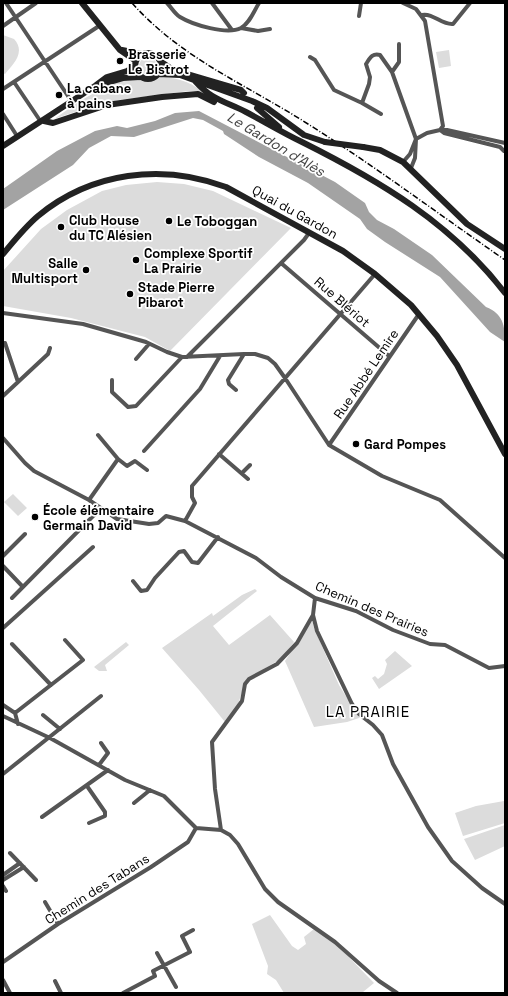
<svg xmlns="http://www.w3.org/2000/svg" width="508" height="996" viewBox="0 0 508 996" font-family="'Space Grotesk',sans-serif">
<rect width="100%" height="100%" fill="#fff"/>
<!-- green -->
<path fill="#dcdcdc" d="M3,35l11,4c13,14 -3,27 -9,35l-2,-1z
M449,50l2,16 -12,2 -3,-16z
M139 66a9 9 0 1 1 18 0a9 9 0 1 1-18 0Z
M161,77c19,1 33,6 46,19l-11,-5h-7l-70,9 -29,7 -36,12 26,-18 30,-17 15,-3h26z
M157,182l27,2 29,7 78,37 -121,123 -25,-14 -74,-19 -68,-12v-35l38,-42 26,-19 35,-19 24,-6z
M13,494l14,14 -9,8 -14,-14z
M255,589l2,2 -44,35 16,19 41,-30 24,27 -12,16 -36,22 -8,24 -13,18 -26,-32 -37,-42 50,-35 1,3 29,-21z
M312,620l2,8 25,57 19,31 4,1 -15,5 -33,5 -29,-66z
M126,642l3,3 -24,20 2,6h-8l-5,-4z
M395,651l17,15 -33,23 -7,-11 3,-2 3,3 6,-5 3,-10 -2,-4z
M504,801l1,22 -42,13 -8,-23 21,-7z
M505,825v21l-30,14 -11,-21z
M270,915l22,31 6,4 8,-6 -2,-7 10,-8 23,16 37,38 -11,9 -6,1h-73l-8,-13 -9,-6 1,-8 -16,-42z"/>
<!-- water -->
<path fill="#a3a3a3" d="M199,111l136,71 30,21 4,9 8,8 17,9 38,26 54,52c17,7 19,18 19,35l-15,-10 -50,-55 -55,-35 -18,-13 -7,-10 -52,-36 -49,-26 -35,-23 -1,-3 -20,-11 -10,-2 -59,19 -23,-1 -22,12 -16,17 -70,45v-21l54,-38 38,-20 22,-5 10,2 28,-7 20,-8z"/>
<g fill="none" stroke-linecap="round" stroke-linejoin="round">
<!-- street -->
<path stroke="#555" stroke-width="4" d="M6,3l66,99
M167,3c4,4 8,11 13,14 13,8 47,18 61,11 9,-5 13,-17 18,-25
M212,3l20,27
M403,3l13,6 9,12 18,105 -3,4h7l58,13
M422,15c12,-2 19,10 31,9l17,-21
M359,16l2,-13
M3,26l33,-23
M241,28l17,3 12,-2
M310,57l5,3 19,30 28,13
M392,72l7,-10v-18
M14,82l27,40
M3,89l96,-63
M3,114l14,22
M381,114l-19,-11 7,-19 1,-7 -4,-13c4,-6 6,-11 14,-9l12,17 24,67 11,-6 13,-3 4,3 56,14 4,4
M403,162l7,-8 6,-15 -1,19 -4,10
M281,263l108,93
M3,313l80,11 63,18 21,10 15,5 62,-3h11l13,4 7,6 10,14 44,67 53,31 58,24 65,58
M5,343l13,39
M187,357l117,-117 5,-7
M136,359l13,-15
M112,380v12l16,15 8,-1 46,-49
M236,390l-7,-6 -1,-4 16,-26
M3,396l45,-42 2,-6
M3,438l22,25 9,8 55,29 28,19 32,5 9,-1 8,-7 19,5 71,37 25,19 34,21 41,13 37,19 37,14 15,1 44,23 16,-2
M329,445l90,-131
M144,451l56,-62 20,-33
M219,454l29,25
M118,459l9,7 8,-5 12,9
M242,473l8,-8
M89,500l29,-41 -20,-24
M185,521l10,-18 -3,-6v-11l183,-212
M3,556l22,-22
M3,566l20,21
M133,581l8,10 6,-1 8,-12 24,-26 5,-1 8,11 6,1 20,-26
M12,598l89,-90
M313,615l4,16 35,73 7,10 14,11 9,10 11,29 35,63 24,34 30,27 23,16
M3,628l90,-81
M12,644l39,41
M3,705l12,8
M43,715l17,14
M3,716l47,22 75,42 39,16 32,32 25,2 9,5 8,9 27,45 13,13 57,40 44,39 18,12
M18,724l-3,-11 68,-53 -18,-20
M99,765l9,-12 -7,-10
M3,774l98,-78
M87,786l18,26v4l-16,7
M134,803l16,-13
M42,817l66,-47
M221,830l-6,-41 -3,-47 30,-41 3,-17 4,-5 28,-15 20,-21 16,-28 2,-17
M10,853l26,27
M3,875l17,-12
M3,880l21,-13
M3,886l3,5
M45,902l13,22
M157,953l19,34
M3,962l55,-38 93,-57 37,-25 8,-14
M3,980l7,13
M55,981l6,12
M123,993l32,-17 -2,-5 37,-19 -8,-16 11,-6"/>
<!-- secondary -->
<path stroke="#222" stroke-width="6" d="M82,3l38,47 16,11
M122,50l20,4
M135 66a13 13 0 1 1 26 0a13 13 0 1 1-26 0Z
M160,61l13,9 68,20 3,3
M158,74l22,1 72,26 15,7 37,27 21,7
M195,81c17,19 29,20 51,31 19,10 37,21 56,30 78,39 149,81 203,151
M95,86l28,-8 19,-1
M257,108l22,19
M44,121l9,2 54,-18 55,-8 36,-3 16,8
M3,146l92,-60 12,-9 20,-6 8,-4
M363,147l17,3 23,12 64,62 38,25
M3,254c11,-13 22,-27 35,-38 53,-44 124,-53 188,-29l117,64 32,23 36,31 26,31 20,29 48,89"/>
<!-- rail -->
<path stroke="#000" stroke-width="1.5" stroke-dasharray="6 2 1 2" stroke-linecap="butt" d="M132,3c50,56 115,82 176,121 68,43 132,91 197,136"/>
<!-- secondary-bridge -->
<path stroke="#222" stroke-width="6" d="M325,142l38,5"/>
</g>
<!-- markers -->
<g fill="#000" stroke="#fff" stroke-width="1.5">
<circle cx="120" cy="61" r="4"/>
<circle cx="59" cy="95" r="4"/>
<circle cx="169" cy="221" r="4"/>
<circle cx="61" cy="227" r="4"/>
<circle cx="136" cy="260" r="4"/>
<circle cx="86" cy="270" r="4"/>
<circle cx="130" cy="294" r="4"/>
<circle cx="356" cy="444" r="4"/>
<circle cx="35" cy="517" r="4"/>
</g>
<g text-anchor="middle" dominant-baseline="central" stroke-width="3.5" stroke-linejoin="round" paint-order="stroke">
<!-- poi labels -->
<g font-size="13" font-weight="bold" fill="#000" stroke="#fff" text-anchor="start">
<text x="128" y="54">Brasserie<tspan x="128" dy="15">Le Bistrot</tspan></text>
<text x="67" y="88">La cabane<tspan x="67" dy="15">à pains</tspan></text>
<text x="69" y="220">Club House<tspan x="69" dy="15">du TC Alésien</tspan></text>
<text x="177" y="221">Le Toboggan</text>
<text x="144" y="253">Complexe Sportif<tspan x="144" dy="15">La Prairie</tspan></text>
<text x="78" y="263" text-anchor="end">Salle<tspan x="78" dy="15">Multisport</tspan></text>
<text x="138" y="287">Stade Pierre<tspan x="138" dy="15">Pibarot</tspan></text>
<text x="364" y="444">Gard Pompes</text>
<text x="43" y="510">École élémentaire<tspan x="43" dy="15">Germain David</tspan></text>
</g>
<!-- street labels -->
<g font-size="13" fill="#000" stroke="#fff">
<text transform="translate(295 212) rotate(29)">Quai du Gardon</text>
<text transform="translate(342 302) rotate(41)">Rue Blériot</text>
<text transform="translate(366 374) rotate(-56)">Rue Abbé Lemire</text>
<text transform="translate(372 609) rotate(23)">Chemin des Prairies</text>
<text transform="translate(97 889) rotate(-32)">Chemin des Tabans</text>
</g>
<!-- water labels -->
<g font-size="14" font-style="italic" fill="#444" stroke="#fff">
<text transform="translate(276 144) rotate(31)">Le Gardon d'Alès</text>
</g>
<!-- quarter labels -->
<g font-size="15" letter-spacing="1" fill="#000" stroke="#fff">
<text x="368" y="711">LA PRAIRIE</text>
</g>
</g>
<!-- border -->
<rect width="508" height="996" fill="none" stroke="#000000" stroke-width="8"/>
</svg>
